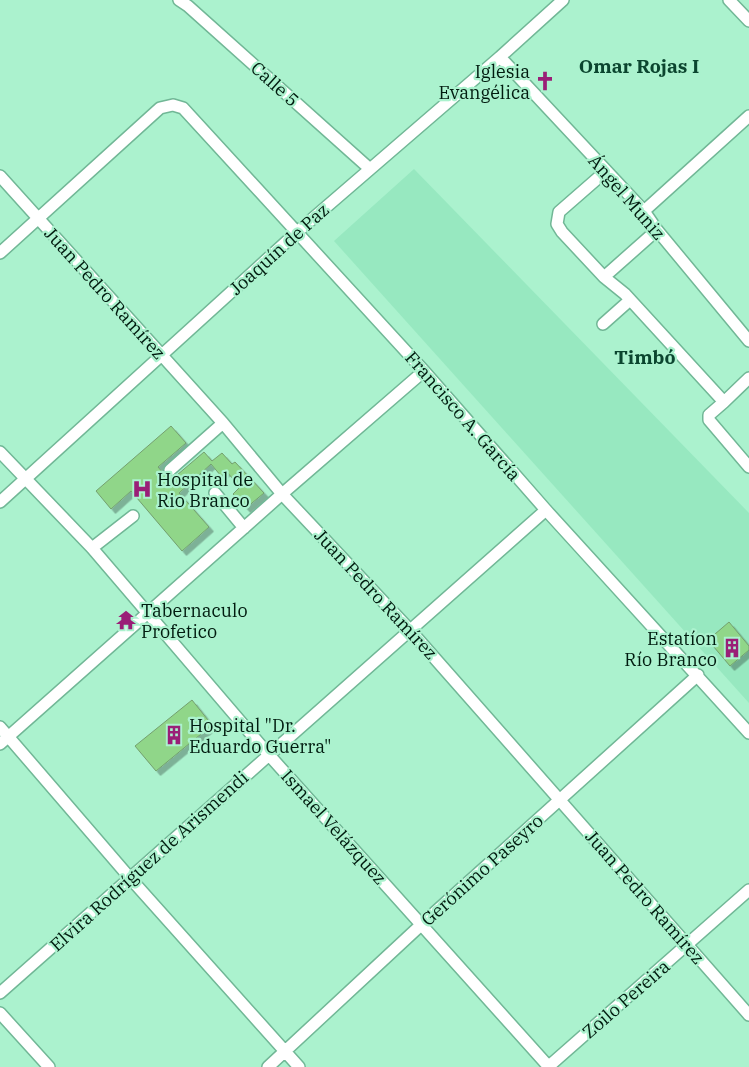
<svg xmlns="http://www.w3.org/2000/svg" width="749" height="1067" viewBox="0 0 749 1067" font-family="'IBM Plex Serif',serif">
<defs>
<filter id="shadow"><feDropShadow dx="4.5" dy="4.5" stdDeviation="0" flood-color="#0004"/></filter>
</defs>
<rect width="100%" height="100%" fill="#abf2ce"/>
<!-- built -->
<path fill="#97e8c0" d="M414,169l335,344v190l-415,-462z"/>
<!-- building -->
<path fill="#90d689" stroke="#74a06f" filter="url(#shadow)" d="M171,426l15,17 -28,24 12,14 34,-29 8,9 10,-8 10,11 3,-2 29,31 -18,15 -13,-14 7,-7 -14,-16 -5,5 -10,-12 -32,29 30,34 -27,24 -51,-60 -20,18 -15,-18z
M729,622l20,24v4l-19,16 -22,-26z
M192,700l20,25 -56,46 -21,-25z"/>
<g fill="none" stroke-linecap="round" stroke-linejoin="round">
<defs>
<path id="minor" d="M179,0l9,6 182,163
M729,0l20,21
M500,57l144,154 13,19 92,111
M606,171l-47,41 -2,12 5,8 42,45 21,17 99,108 -15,13v5l40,47
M0,176l223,247 59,71 127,135 340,386
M644,211l105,-95
M0,253l160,-145 13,-3 10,3 241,263 122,139 203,223
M604,277l53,-47
M603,324l27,-24
M724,402l25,-24
M0,452l92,96 177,207 280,312
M170,470l53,-47
M215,493l29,35
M0,502l296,-269 204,-176 63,-57
M92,548l41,-32
M0,727l130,151 169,189
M0,744l282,-250 142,-123
M0,993l546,-483
M0,1013l49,54
M268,1067l154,-143 276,-249
M548,1067l201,-177"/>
</defs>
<!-- minor casing -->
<use href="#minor" stroke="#71b796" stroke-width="14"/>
<!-- minor -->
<use href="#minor" stroke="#fff" stroke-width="11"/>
</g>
<!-- icons -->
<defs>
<symbol id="church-bare" viewBox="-9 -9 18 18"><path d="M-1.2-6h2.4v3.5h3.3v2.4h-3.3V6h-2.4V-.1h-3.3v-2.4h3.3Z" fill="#9a1f77" stroke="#abf2ce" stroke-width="2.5" paint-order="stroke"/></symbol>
<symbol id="hospital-bare" viewBox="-9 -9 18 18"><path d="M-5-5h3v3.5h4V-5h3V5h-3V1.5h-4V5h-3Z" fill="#9a1f77" stroke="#abf2ce" stroke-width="2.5" paint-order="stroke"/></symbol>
<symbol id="temple-bare" viewBox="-9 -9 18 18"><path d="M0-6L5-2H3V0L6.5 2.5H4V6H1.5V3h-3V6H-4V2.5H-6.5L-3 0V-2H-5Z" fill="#9a1f77" stroke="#abf2ce" stroke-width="2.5" paint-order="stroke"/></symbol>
<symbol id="building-bare" viewBox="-9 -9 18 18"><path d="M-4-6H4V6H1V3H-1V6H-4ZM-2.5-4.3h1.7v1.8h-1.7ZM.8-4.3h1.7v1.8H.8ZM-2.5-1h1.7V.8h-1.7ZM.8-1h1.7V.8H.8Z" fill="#9a1f77" stroke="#abf2ce" stroke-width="2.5" paint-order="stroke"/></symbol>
</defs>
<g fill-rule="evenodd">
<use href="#church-bare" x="531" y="67" width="28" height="28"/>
<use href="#hospital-bare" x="128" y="475" width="28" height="28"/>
<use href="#temple-bare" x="112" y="606" width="28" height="28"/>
<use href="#building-bare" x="718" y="634" width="28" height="28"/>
<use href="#building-bare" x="160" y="721" width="28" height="28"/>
</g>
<g text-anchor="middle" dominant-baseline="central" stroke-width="4.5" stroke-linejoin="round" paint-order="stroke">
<!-- poi labels -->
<g font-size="18" fill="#001b0f" stroke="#abf2ce" text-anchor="start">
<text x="530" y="71" text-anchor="end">Iglesia<tspan x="530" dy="21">Evangélica</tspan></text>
<text x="157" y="479">Hospital de<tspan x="157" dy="21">Rio Branco</tspan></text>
<text x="141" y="610">Tabernaculo<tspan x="141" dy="21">Profetico</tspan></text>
<text x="717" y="638" text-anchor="end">Estatíon<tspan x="717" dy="21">Río Branco</tspan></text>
<text x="189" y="725">Hospital "Dr.<tspan x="189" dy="21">Eduardo Guerra"</tspan></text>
</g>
<!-- street labels -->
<g font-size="18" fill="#001b0f" stroke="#abf2ce">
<text transform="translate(275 84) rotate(42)">Calle 5</text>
<text transform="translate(627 197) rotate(49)">Ángel Muniz</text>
<text transform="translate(279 249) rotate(-42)">Joaquín de Paz</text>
<text transform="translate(105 293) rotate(48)">Juan Pedro Ramírez</text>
<text transform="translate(463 416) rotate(49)">Francisco A. García</text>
<text transform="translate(376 594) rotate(47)">Juan Pedro Ramírez</text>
<text transform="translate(334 827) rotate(48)">Ismael Velázquez</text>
<text transform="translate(149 861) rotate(-42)">Elvira Rodríguez de Arismendi</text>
<text transform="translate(482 870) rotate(-42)">Gerónimo Paseyro</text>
<text transform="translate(645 897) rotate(49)">Juan Pedro Ramírez</text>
<text transform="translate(626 999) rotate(-41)">Zoilo Pereira</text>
</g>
<!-- neighbourhood labels -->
<g font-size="19" font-weight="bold" fill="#0b452f" stroke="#abf2ce">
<text x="639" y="66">Omar Rojas I</text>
<text x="645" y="357">Timbó</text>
</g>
</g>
</svg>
